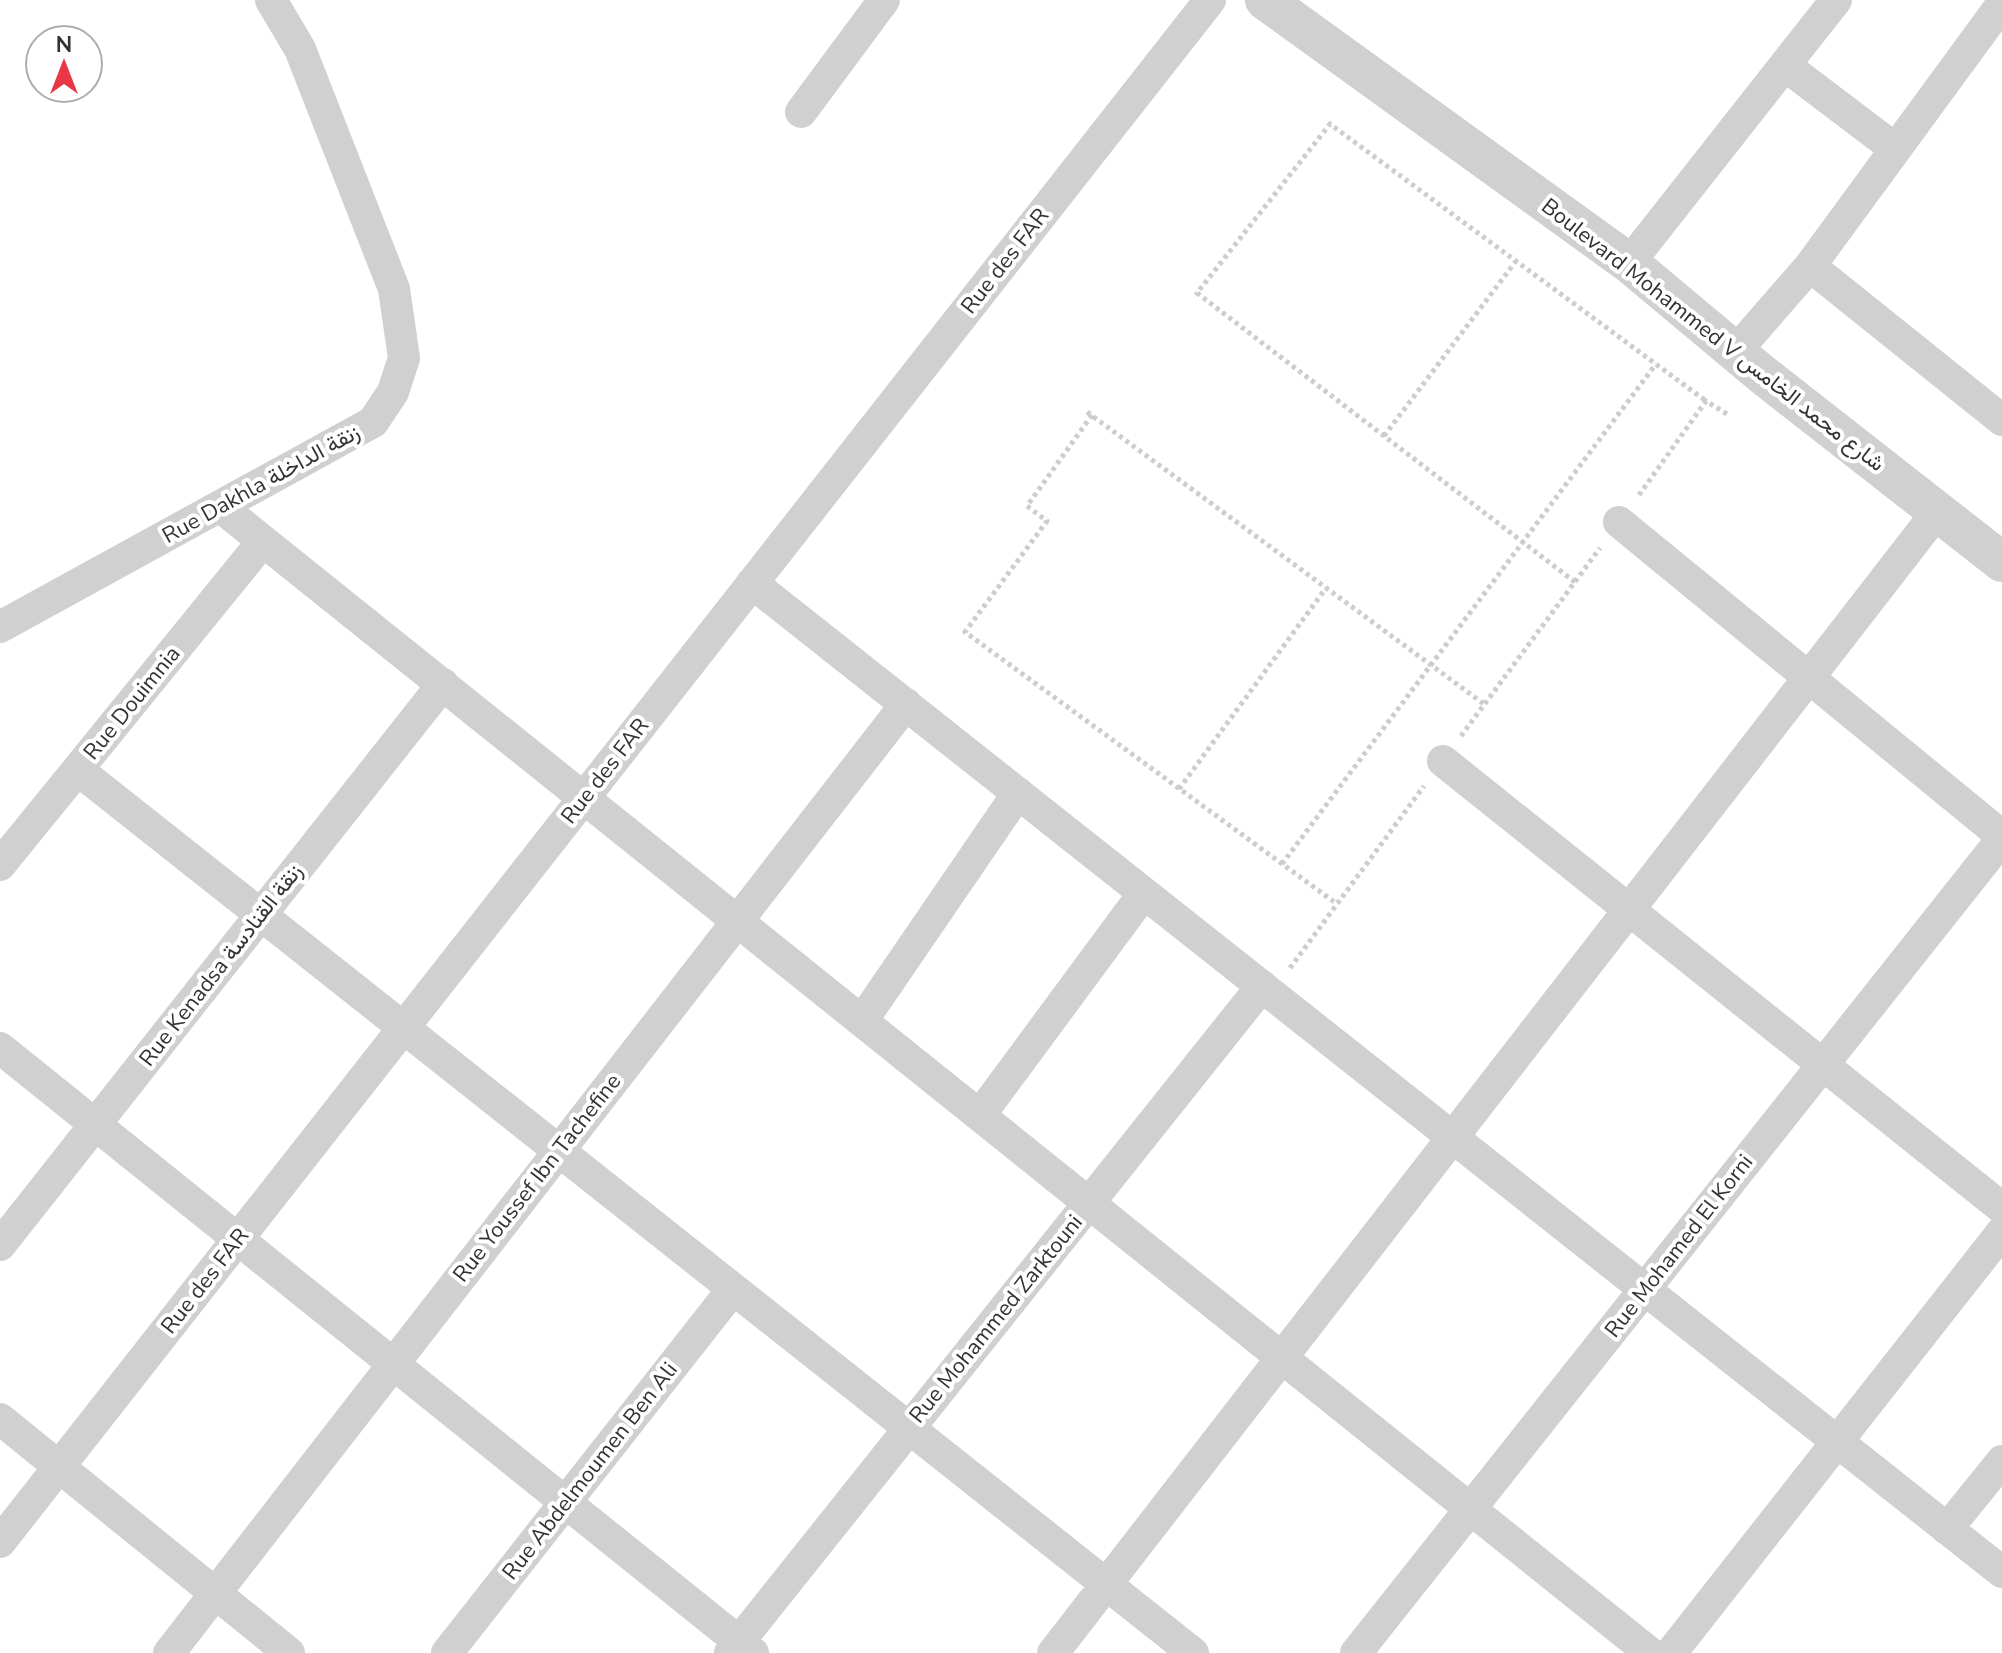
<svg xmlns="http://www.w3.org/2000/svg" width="2002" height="1653" viewBox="0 0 2002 1653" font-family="'Nunito Sans',Vazirmatn,sans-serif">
<rect width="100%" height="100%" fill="#fff"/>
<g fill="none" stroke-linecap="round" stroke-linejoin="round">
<!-- path -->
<path stroke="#cdcdcd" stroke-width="5" stroke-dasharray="4 4" stroke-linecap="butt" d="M1087,412l397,292
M1092,415l-65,91 20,15 -82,111 372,272
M1384,436l132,-175
M1639,495l67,-94 21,13
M1575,582l-378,-289 133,-169 376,277
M1461,736l139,-188
M1179,789l147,-201
M1282,864l374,-500
M1290,968l134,-182"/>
<!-- minor -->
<path stroke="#d0d0d0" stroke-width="32" d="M1787,67l107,81
M801,112l83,-112
M1629,263l207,-263
M1810,266l192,154
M1736,351l74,-85 192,-262
M222,508l1428,1145
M1619,522l383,314
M752,583l1250,989
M0,627l373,-205 20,-30 11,-34 -10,-69 -94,-240 -29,-49
M1443,761l559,447
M78,770l1115,883
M0,865l263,-324
M862,1021l156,-228
M0,1048l753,605
M980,1115l164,-222
M0,1245l443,-561
M0,1419l289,234
M1947,1529l55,-68
M0,1542l1210,-1542
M169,1653l737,-949
M447,1653l286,-364
M730,1653l532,-667
M1053,1653l885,-1142
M1356,1653l646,-814
M1671,1653l331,-421"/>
<!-- tertiary -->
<path stroke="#d0d0d0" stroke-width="40" d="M1265,0l364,263 134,112 239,187"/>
</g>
<g text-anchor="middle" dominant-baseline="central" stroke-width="8" stroke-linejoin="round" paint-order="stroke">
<!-- street labels -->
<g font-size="22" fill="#333" stroke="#fff">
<text transform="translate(1005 261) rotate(-52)">Rue des FAR</text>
<text transform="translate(1713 335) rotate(38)">Boulevard Mohammed V شارع محمد الخامس</text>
<text transform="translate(261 484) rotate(-29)">Rue Dakhla زنقة الداخلة</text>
<text transform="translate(132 703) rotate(-51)">Rue Douimnia</text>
<text transform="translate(605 771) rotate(-52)">Rue des FAR</text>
<text transform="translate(221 965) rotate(-52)">Rue Kenadsa زنقة القنادسة</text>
<text transform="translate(537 1178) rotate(-52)">Rue Youssef Ibn Tachefine</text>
<text transform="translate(1679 1246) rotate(-52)">Rue Mohamed El Korni</text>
<text transform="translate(205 1281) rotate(-52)">Rue des FAR</text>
<text transform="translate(996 1319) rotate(-51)">Rue Mohammed Zarktouni</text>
<text transform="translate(590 1471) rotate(-52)">Rue Abdelmoumen Ben Ali</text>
</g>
</g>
<!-- north arrow -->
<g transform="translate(64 64)"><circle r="38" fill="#ffffff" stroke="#adadad" stroke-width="2"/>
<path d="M0-6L14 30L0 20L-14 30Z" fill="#e83747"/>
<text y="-12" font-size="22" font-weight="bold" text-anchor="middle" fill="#333333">N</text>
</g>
</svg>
